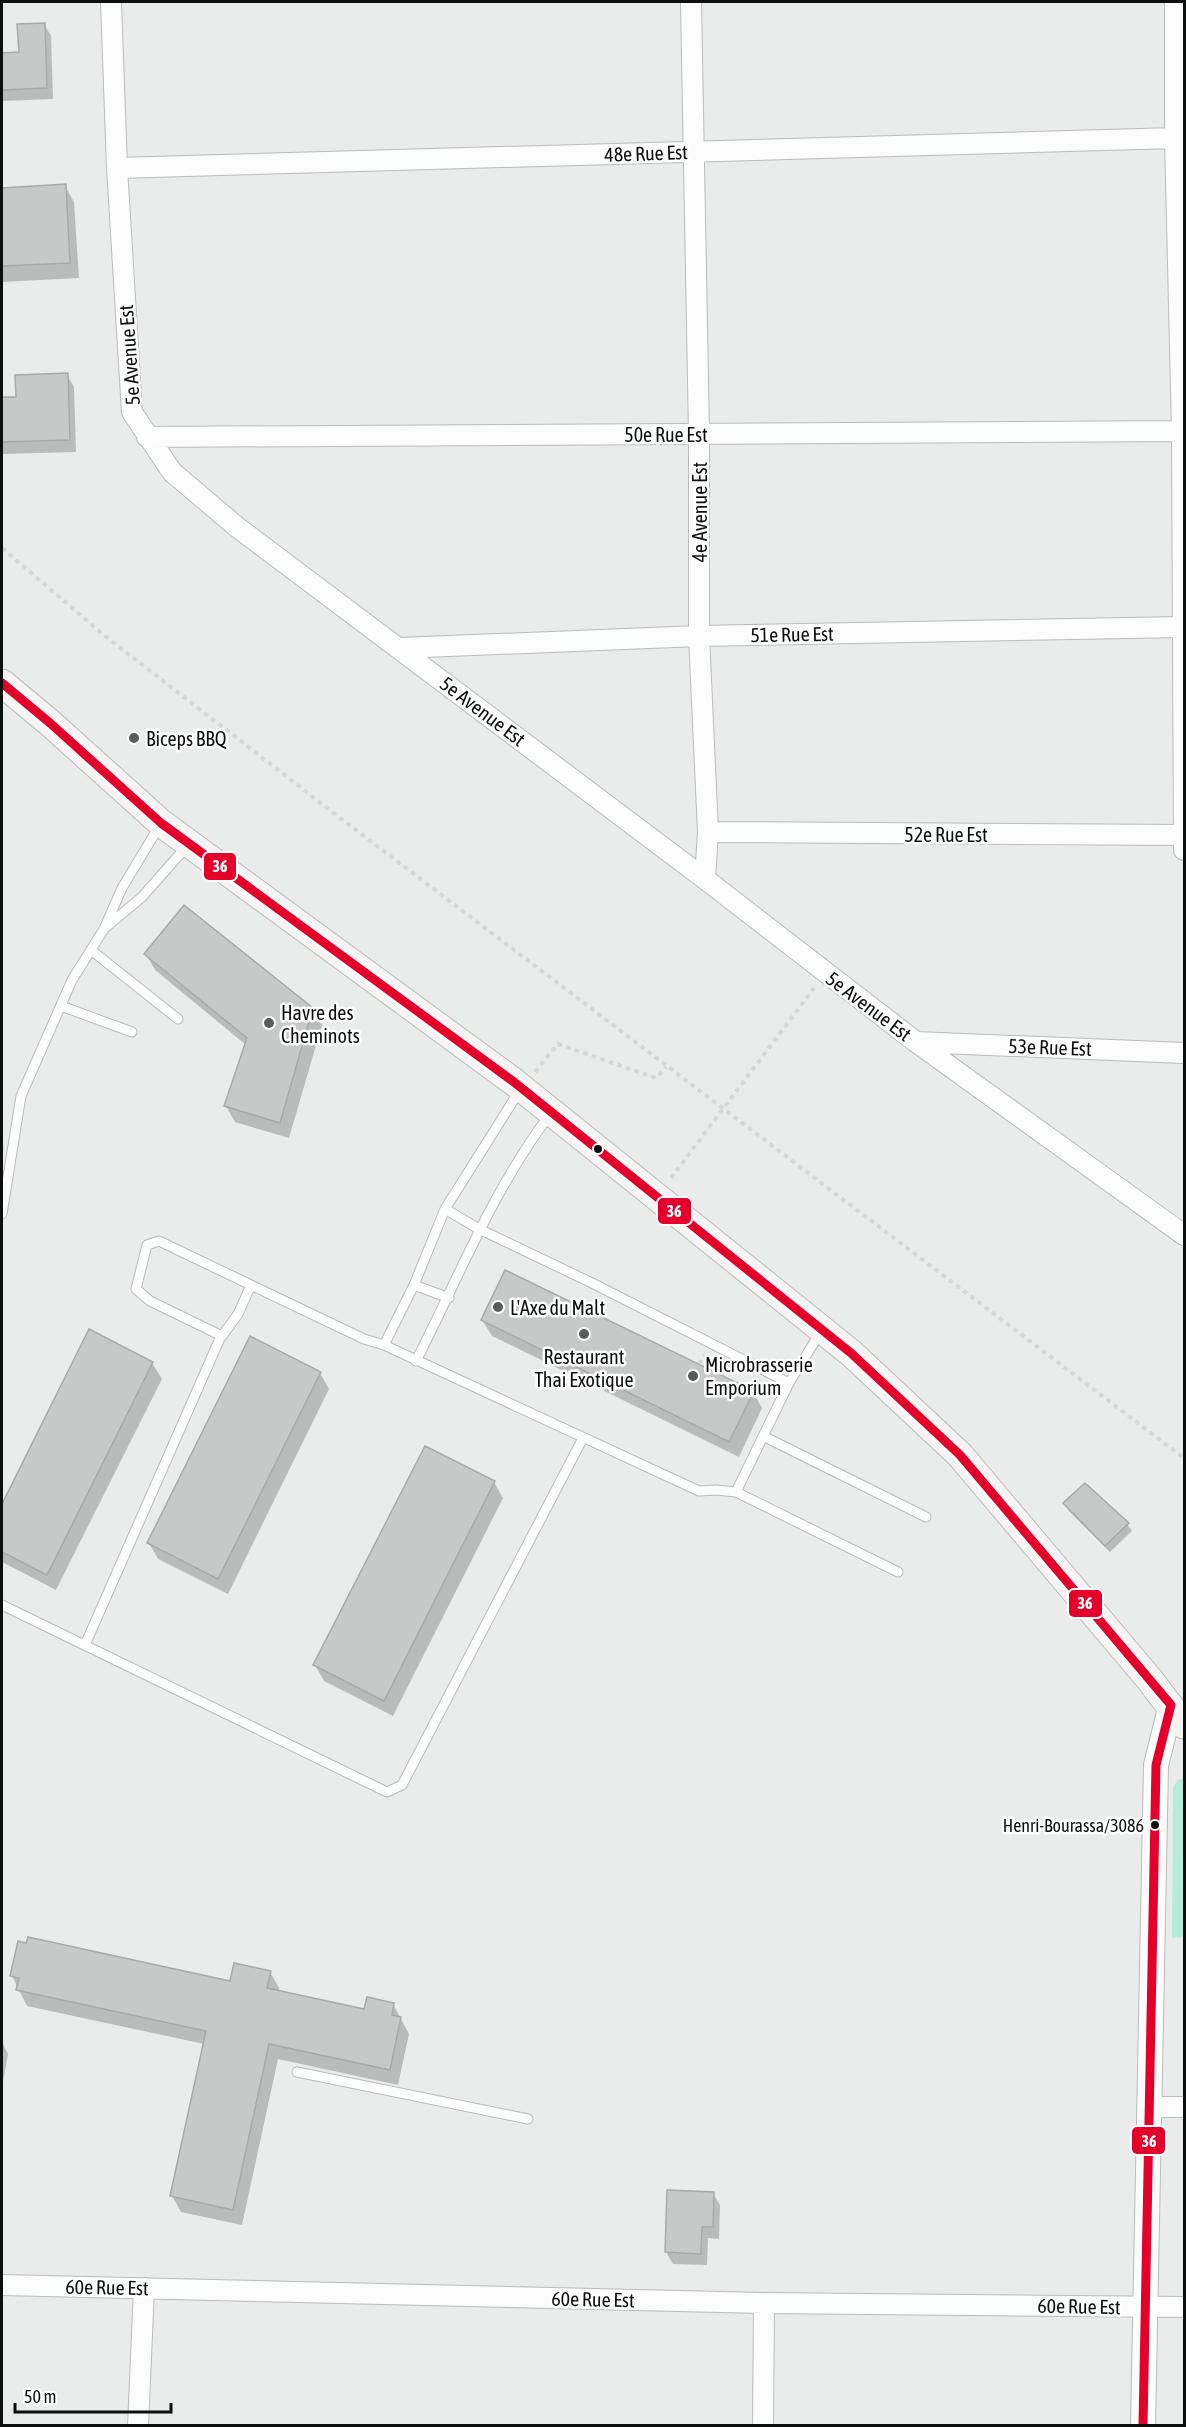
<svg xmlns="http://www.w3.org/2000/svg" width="1186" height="2427" viewBox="0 0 1186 2427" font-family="'Asap Condensed',sans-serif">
<rect width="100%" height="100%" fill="#e9eceb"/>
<!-- green -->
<path fill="#b6ead9" d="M1184,1778v159l-12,1 1,-151 5,-7z"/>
<!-- shadow -->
<path fill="#0003" d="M44,24l7,12 2,63 -51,2v-47h18z
M65,186l9,16 5,76 -77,4v-93z
M67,375l7,12 2,65 -74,2v-55l15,-1z
M146,954l166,55 10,16 -33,113 -54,-16 -9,-16 20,-61 -91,-75z
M482,1320l271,72 9,16 -23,49 -247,-121z
M90,1331l62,32 10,16 -106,211 -54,-28v-54z
M320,1373l9,16 -101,205 -70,-35 -9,-16z
M494,1482l9,16 -110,218 -69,-35 -9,-16z
M1065,1504l62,20 5,7 -22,21 -41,-41z
M270,1972l9,16v4l86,19 28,-7 16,30 -11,51 -120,-26 -36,166 -61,-13 -9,-16 32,-152 -177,-38 -15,-30 219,7z
M2,2042l6,12 -6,33z
M713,2193l7,12 -1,34 -11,-1 -1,27 -34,-1 -7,-12z"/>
<!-- building -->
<path fill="#c7c9c8" stroke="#a8aaa9" stroke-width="1.5" d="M45,23l2,65 -45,2v-37l17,-1 -2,-28z
M66,184l4,79 -68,3v-78z
M68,373l2,67 -68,2v-45h14l-1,-22z
M184,905l129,103 -33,115 -56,-17 23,-68 -103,-84z
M505,1270l249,121 -25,51 -248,-122z
M89,1329l64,33 -106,213 -45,-23v-48z
M250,1336l71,36 -103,207 -71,-36z
M425,1446l70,35 -111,220 -71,-36z
M1085,1483l44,40 -24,23 -42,-43z
M28,1937l202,44 4,-18 37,8 -4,17 97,21 3,-12 27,6 -2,12 9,2 -11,53 -121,-26 -36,166 -63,-14 36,-165 -190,-41 3,-12 -9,-2 8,-35 8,2z
M667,2190l47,2 -1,35h-11l-1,27 -36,-2z"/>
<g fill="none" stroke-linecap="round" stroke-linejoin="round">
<defs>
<path id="service" d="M106,927l36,-30 45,-51
M91,950l87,69
M61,1006l71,26
M445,1209l34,20 113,54 197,100 31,-50
M2,1214l19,-118 51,-116 32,-51 18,-41 38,-63
M251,1285l-13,29 -16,22 -72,-35 -14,-12 11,-44 12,-4 205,98 20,6 30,-60 31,-76 75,-119
M414,1285l35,13
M384,1345l315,146 17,-1 20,2
M416,1361c43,-84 77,-172 135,-248
M789,1383l-53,109 162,80
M763,1436l163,81
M2,1605l385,187 15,-7 181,-347
M85,1645l136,-309
M297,2072l231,47"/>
<path id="minor" d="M111,2l6,166 15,244 40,60 65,55 468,352 211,163 268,193
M691,2l8,432v202l9,196 -3,47
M1175,2v136l7,293 2,419
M117,168l1058,-30
M147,437l1037,-6
M399,648l300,-12 485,-9
M708,832l476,3
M916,1042l268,11
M1148,2107h36
M2,2285l762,18 420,4
M138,2426l6,-138
M763,2426l1,-123"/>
<path id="tertiary" d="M1143,2426l13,-661 15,-60"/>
<path id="secondary" d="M2,683l48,40 111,100 353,259 337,271 109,102 190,225 34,45"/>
</defs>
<!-- service casing -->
<use href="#service" stroke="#babcbc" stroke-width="11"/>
<!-- minor casing -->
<use href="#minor" stroke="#babcbc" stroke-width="22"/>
<!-- tertiary casing -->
<use href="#tertiary" stroke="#babcbc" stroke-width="26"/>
<!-- secondary casing -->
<use href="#secondary" stroke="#babcbc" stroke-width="29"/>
<!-- path -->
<path stroke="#d5d6d6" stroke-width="4" stroke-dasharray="4.5 4.5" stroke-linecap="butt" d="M2,548l103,88 239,185 840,637
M535,1072l23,-28 98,34 10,-11
M671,1178l143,-190
M699,1364l6,-9"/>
<!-- service -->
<use href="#service" stroke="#fcfcfc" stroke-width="9"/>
<!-- minor -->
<use href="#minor" stroke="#fcfcfc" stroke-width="20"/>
<!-- tertiary -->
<use href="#tertiary" stroke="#fcfcfc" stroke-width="24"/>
<!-- secondary -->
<use href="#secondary" stroke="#f6f4f3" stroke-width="27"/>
<defs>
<path id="bus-1" d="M2,683l48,40 111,100 353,259 337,271 109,102 211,250 -15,60 -13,661"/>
</defs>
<!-- bus-1 casing -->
<use href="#bus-1" stroke="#fff" stroke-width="14"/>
<!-- bus-1 -->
<use href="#bus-1" stroke="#e4002b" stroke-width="9"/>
</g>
<!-- markers -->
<g fill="#5a5c5b" stroke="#fff" stroke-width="2">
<circle cx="134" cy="738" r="6"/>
<circle cx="269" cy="1023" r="6"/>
<circle cx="498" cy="1307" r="6"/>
<circle cx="584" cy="1334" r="6"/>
<circle cx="693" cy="1376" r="6"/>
</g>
<g fill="#0d0f0e" stroke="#fff" stroke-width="2">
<circle cx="598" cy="1149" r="5"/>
<circle cx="1155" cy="1825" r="5"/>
</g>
<g text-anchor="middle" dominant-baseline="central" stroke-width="5" stroke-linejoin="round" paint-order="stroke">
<!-- bus labels -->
<g font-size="18" fill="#0d0f0e" stroke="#fff" text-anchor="end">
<text x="1144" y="1825">Henri-Bourassa/3086</text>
</g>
<!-- street labels -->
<g font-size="20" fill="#0d0f0e" stroke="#fff">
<text transform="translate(646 153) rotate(-2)">48e Rue Est</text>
<text transform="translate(129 355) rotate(-94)">5e Avenue Est</text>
<text x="666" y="434">50e Rue Est</text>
<text transform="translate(699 512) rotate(-90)">4e Avenue Est</text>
<text transform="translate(792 634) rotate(-1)">51e Rue Est</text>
<text transform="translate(483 711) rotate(37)">5e Avenue Est</text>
<text x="946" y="834">52e Rue Est</text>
<text transform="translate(869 1006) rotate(37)">5e Avenue Est</text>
<text transform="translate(1050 1047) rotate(2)">53e Rue Est</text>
<text transform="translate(107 2287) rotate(1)">60e Rue Est</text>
<text transform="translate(593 2299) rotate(1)">60e Rue Est</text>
<text transform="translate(1079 2306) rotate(1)">60e Rue Est</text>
</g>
<!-- poi labels -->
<g font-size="20" fill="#0d0f0e" stroke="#fff" text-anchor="start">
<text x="146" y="738">Biceps BBQ</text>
<text x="281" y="1012">Havre des<tspan x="281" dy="23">Cheminots</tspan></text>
<text x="510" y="1307">L'Axe du Malt</text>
<text x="584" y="1356" text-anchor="middle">Restaurant<tspan x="584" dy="23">Thai Exotique</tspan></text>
<text x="705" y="1364">Microbrasserie<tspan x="705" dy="23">Emporium</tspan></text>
</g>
</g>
<g stroke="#fff" stroke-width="2">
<rect x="203" y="852" width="34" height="29" rx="6" fill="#e4002b"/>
<rect x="657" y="1197" width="35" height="28" rx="6" fill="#e4002b"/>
<rect x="1068" y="1589" width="35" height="29" rx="6" fill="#e4002b"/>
<rect x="1131" y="2126" width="35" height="29" rx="6" fill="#e4002b"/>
</g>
<g font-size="16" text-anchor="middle" font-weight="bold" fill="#fff">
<text x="220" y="872">36</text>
<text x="674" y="1217">36</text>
<text x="1085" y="1609">36</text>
<text x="1149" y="2147">36</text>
</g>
<!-- border -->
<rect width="1186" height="2427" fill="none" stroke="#0d0f0e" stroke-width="6"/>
<!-- scale -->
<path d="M15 2403v9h156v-9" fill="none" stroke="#0d0f0e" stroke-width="3"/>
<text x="24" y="2403" font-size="18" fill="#0d0f0e" stroke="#ffffff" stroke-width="4.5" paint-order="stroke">50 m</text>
</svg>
